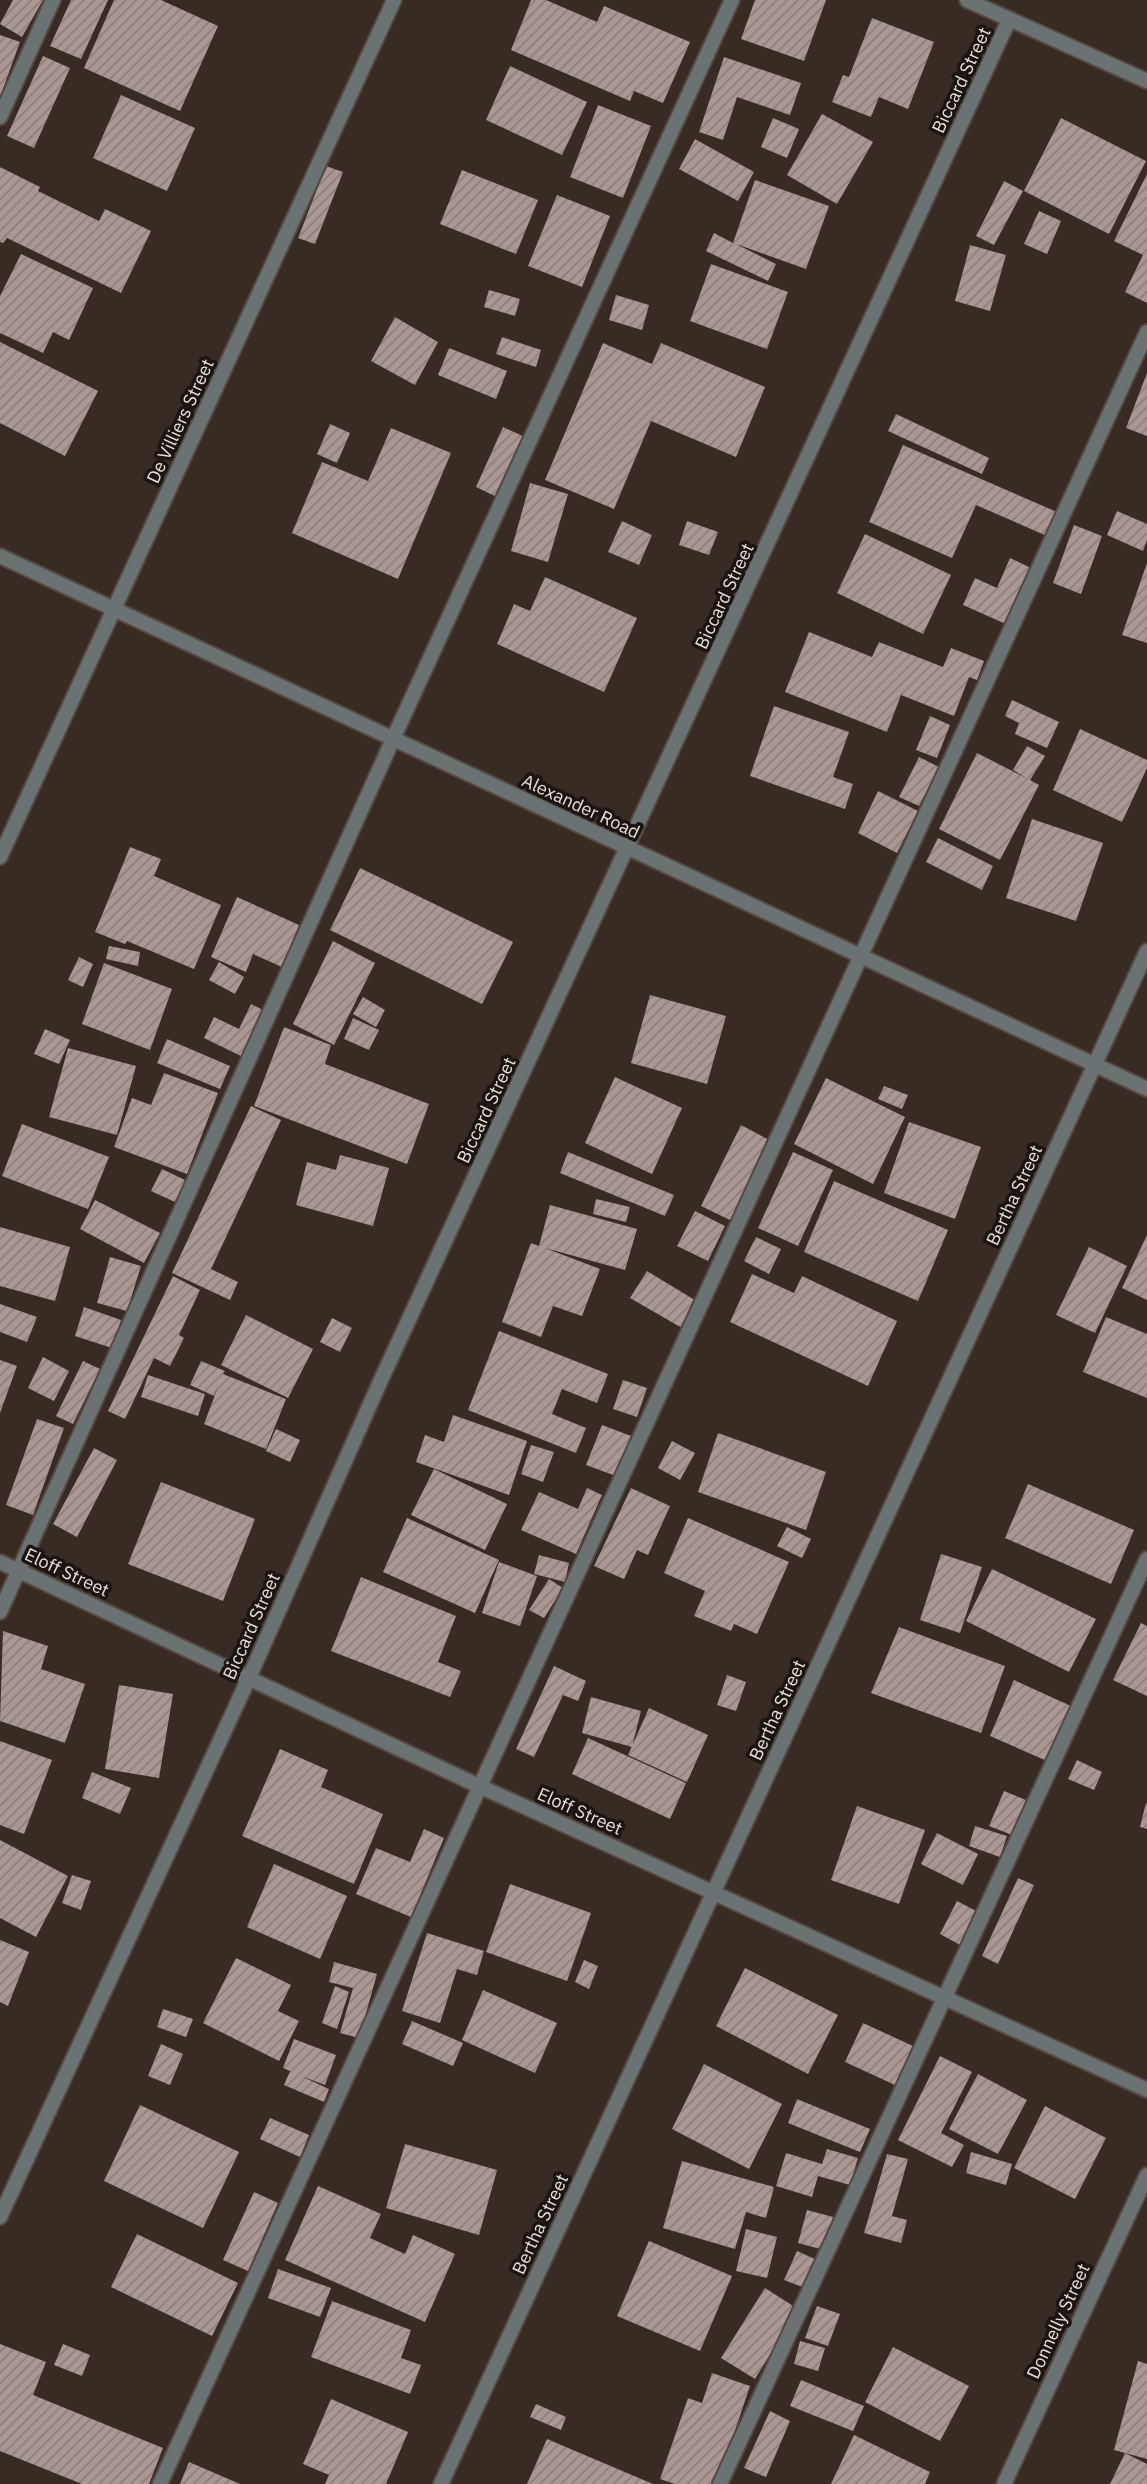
<svg xmlns="http://www.w3.org/2000/svg" width="1147" height="2484" viewBox="0 0 1147 2484" font-family="'IBM Plex Sans',sans-serif">
<defs>
<pattern id="building-hatch" width="6" height="6" patternUnits="userSpaceOnUse" patternTransform="scale(1.75)"><rect width="6" height="6" fill="#aa9794"/><path d="M-1 1l2-2M0 6l6-6M5 7l2-2" fill="none" stroke="#8c7e7b"/></pattern>
</defs>
<rect width="100%" height="100%" fill="#382b23"/>
<!-- building -->
<path fill="url(#building-hatch)" d="M13,0h30l-21,37 -22,-13z
M71,0h37l-27,59 -31,-13z
M114,0h47l57,26 -38,85 -96,-43z
M531,0h15l51,22 7,-16 86,36 -27,61 -29,-12 -4,10 -119,-51z
M755,0h71l-22,61 -63,-22z
M872,18l62,24 -26,67 -29,-12 -8,20 -39,-15 11,-27 6,2z
M0,35l20,7 -20,55z
M43,56l27,12 -36,80 -27,-12z
M724,57l77,26 -11,32 -53,-18 -14,43 -24,-8z
M510,66l77,36 -25,53 -76,-35z
M121,95l74,33 -28,63 -74,-33z
M598,105l53,21 -28,72 -53,-21z
M822,114l51,28 -36,62 -50,-29z
M773,118l26,11 -12,29 -26,-11z
M1061,118l85,43 -37,73 -85,-43z
M695,139l59,33 -16,29 -59,-32z
M326,166l17,6 -28,72 -17,-6z
M0,167l40,20 -2,4 61,30 6,-12 46,22 -30,62 -114,-55 -4,5 -3,-1z
M462,170l76,30 -22,54 -76,-30z
M1147,174v129l-22,-11 18,-37 -29,-14z
M755,180l74,26 -23,63 -70,-25 40,20 -8,17 -62,-30 8,-18 19,10z
M1004,181l19,10 -29,54 -18,-9z
M557,195l53,21 -28,71 -54,-21z
M1039,211l22,10 -14,33 -23,-10z
M970,245l36,10 -16,56 -35,-10z
M21,254l72,34 -24,52 -16,-8 -10,21 -43,-20v-37z
M711,264l77,28 -21,57 -77,-28z
M489,290l31,9 -5,17 -31,-9z
M616,295l33,10 -7,25 -33,-10z
M395,317l43,25 -23,43 -44,-24z
M502,337l39,13 -5,17 -40,-13z
M0,342l98,49 -33,65 -65,-33z
M603,343l49,21 9,-21 104,44 -29,70 -85,-36 -37,88 -69,-29z
M449,348l58,23 -11,28 -58,-24z
M1147,373v63l-21,-8z
M896,414l93,44 -7,16 -94,-43z
M330,424l20,9 -13,30 -20,-9z
M503,427l24,11 -28,60 -23,-11z
M391,428l60,25 -53,126 -106,-46 30,-71 46,19z
M903,445l154,67 -10,24 -71,-31 -24,53 -83,-36z
M530,483l38,11 -20,68 -37,-11z
M1117,511l30,13v16l-4,11 -36,-16z
M622,521l30,14 -13,30 -31,-13z
M687,521l31,11 -9,23 -30,-10z
M1074,525l28,11 -21,58 -28,-11z
M865,534l86,41 -28,59 -86,-41z
M1010,558l23,11 -25,56 -45,-20 12,-27 22,10z
M1147,563v80l-25,-8z
M545,577l92,41 -33,74 -107,-48 17,-40 16,7z
M809,632l63,25 7,-15 64,25 8,-19 33,13 -7,19 -8,-3 -15,39 -53,-21 -14,37 -102,-40z
M1012,700l47,22 -12,26 -32,-14 4,-11 -14,-7z
M774,706l75,26 -16,45 20,7 -8,25 -95,-33z
M930,716l20,9 -13,33 -21,-8z
M1080,729l67,31v8l-25,54 -69,-32z
M1027,746l18,10 -15,24 9,5 -39,75 -61,-31 38,-76 49,25 -13,-8z
M919,757l20,10 -20,39 -20,-9z
M878,791l40,20 -21,42 -39,-20z
M1032,819l71,24 -27,78 -70,-23z
M938,838l55,28 -11,24 -56,-28z
M130,847l31,12 -7,17 67,29 -27,64 -67,-28 -2,3 -30,-12z
M360,868l153,74 -31,62 -152,-74z
M237,897l62,28 -17,42 -29,-13 -7,18 -35,-15z
M333,941l42,22 -41,82 -41,-21z
M109,946l31,6 -2,14 -32,-7z
M79,957l14,7 -10,23 -15,-7z
M219,962l25,15 -9,17 -26,-14z
M104,963l68,26 -22,61 -68,-26z
M650,995l76,21 -19,68 -76,-21z
M363,997l22,13 -9,17 -23,-13z
M251,1004l14,7 -22,46 -39,-19 10,-21 25,12z
M353,1018l26,12 -10,20 -25,-11z
M284,1027l47,18 -6,19 104,40 -22,60 -153,-58z
M45,1029l25,11 -11,24 -25,-10z
M167,1039l63,27 -10,23 -63,-26z
M68,1048l68,18 -19,69 -68,-18z
M164,1073l54,20 -31,81 -73,-27 18,-49 19,7z
M615,1077l67,31 -30,66 -67,-31z
M826,1078l79,39 -32,67 -79,-40z
M884,1086l24,9 -6,14 -24,-10z
M251,1106l30,14 -70,149 27,13 -8,18 -58,-27z
M909,1122l72,25 -26,72 -71,-26z
M22,1124l87,33 -21,52 -86,-33z
M741,1125l30,16 -39,80 -31,-15z
M568,1152l106,43 -9,21 -105,-43z
M793,1152l40,18 -35,76 -40,-18z
M340,1155l49,13 -16,58 -77,-21 11,-43 29,8z
M162,1169l25,12 -10,22 -26,-12z
M834,1181l114,49 -30,71 -114,-49z
M596,1199l34,8 -4,15 -33,-8z
M95,1200l65,33 -16,30 -64,-34z
M550,1205l87,24 -12,41 -80,-22 55,21 -18,47 -29,-10 -12,31 -39,-15 29,-79 8,3z
M695,1211l30,15 -17,35 -31,-15z
M0,1227l70,20 -15,54 -55,-15z
M1147,1235v65l-25,-12z
M756,1237l25,12 -12,25 -25,-13z
M1089,1247l38,19 -32,67 -39,-18z
M110,1257l31,9 -14,45 -30,-8z
M647,1271l51,31 -16,26 -52,-30z
M752,1274l42,19 8,-17 95,45 -29,65 -138,-64z
M173,1276l27,14 -21,45 5,3 -14,28 -16,-8 -29,61 -17,-8z
M0,1304l37,13 -10,25 -27,-10z
M84,1307l37,13 -9,28 -37,-12z
M246,1315l67,34 -25,49 -67,-33z
M1106,1317l41,17v64l-64,-26z
M332,1318l20,10 -12,24 -20,-10z
M499,1331l109,43 -11,29 -35,-14 -10,25 34,14 -10,25 -108,-43z
M43,1357l26,14 -15,30 -26,-13z
M0,1360l17,6 -17,47z
M83,1361l17,8 -27,55 -17,-8z
M201,1361l24,10 -2,3 63,25 -20,50 -62,-25 14,-37 -4,9 -24,-11z
M148,1375l57,19 -7,22 -57,-19z
M623,1380l24,8 -10,29 -24,-8z
M453,1415l74,26 -18,54 -93,-33 9,-27 19,7z
M37,1419l27,9 -31,87 -27,-10z
M602,1425l29,11 -15,40 -30,-11z
M276,1429l24,11 -10,22 -24,-11z
M718,1433l108,39 -20,58 -108,-38z
M672,1441l23,12 -15,27 -22,-12z
M531,1445l23,7 -11,30 -22,-8z
M94,1448l23,12 -40,77 -24,-13z
M434,1469l73,35 -22,46 -74,-35z
M161,1482l94,37 -32,82 -95,-37z
M1028,1484l106,46 -23,54 -106,-46z
M587,1488l15,7 -26,59 -55,-24 18,-38 39,17z
M631,1488l39,18 -22,49 -11,-5 -13,29 -30,-13z
M407,1518l92,42 -24,53 -92,-41z
M688,1518l101,44 -32,72 -23,-10 -3,7 -37,-15 11,-25 -41,-18z
M787,1527l24,12 -9,19 -25,-12z
M941,1554l41,13 -22,66 -40,-13z
M539,1555l30,8 -4,19 -31,-8z
M499,1562l38,14 -17,50 -38,-13z
M992,1569l104,50 -27,53 -103,-51z
M361,1577l95,39 -18,46 23,9 -11,26 -119,-46z
M549,1579l14,9 -19,30 -15,-8z
M1141,1623l6,3v70l-34,-16z
M899,1627l106,39 -24,67 -110,-40z
M3,1631l45,15 -7,23 44,15 -20,59 -65,-22z
M554,1666l32,15 -8,20 -15,-6 -29,62 -18,-8z
M727,1675l19,7 -10,29 -19,-6z
M1014,1680l57,26 -24,55 -57,-25z
M119,1685l54,9 -14,84 -54,-9z
M591,1697l50,14 -9,36 -50,-14z
M649,1708l59,27 -21,47 -59,-27z
M588,1738l98,45 -16,36 -98,-45z
M0,1741l52,19 -28,74 -24,-9z
M280,1749l48,21 -7,17 62,27 -29,70 -112,-48z
M1077,1760l25,12 -8,18 -26,-11z
M92,1772l39,16 -11,26 -38,-16z
M1004,1791l22,9 -14,35 -23,-9z
M1146,1803l1,1v25l-7,-2z
M857,1806l68,24 -26,74 -68,-24z
M975,1826l32,10 -7,21 -31,-11z
M424,1829l20,9 -33,79 -55,-23 20,-46 34,14z
M937,1833l41,21 -15,31 -42,-21z
M0,1840l68,36 -32,61 -36,-19z
M274,1864l73,32 -27,63 -73,-32z
M72,1875l19,6 -10,29 -19,-7z
M1018,1878l16,7 -36,79 -16,-8z
M510,1884l81,29 -24,68 -81,-29z
M957,1901l21,11 -16,34 -22,-12z
M427,1933l57,18 -7,24 -20,-6 -17,54 -38,-12z
M0,1940l29,12 -21,54 -8,-4z
M236,1958l55,27 -13,26 21,10 -20,40 -76,-38z
M584,1960l14,6 -9,23 -14,-7z
M334,1962l43,12 -18,64 -19,-5 13,-45 -24,-6z
M745,1968l93,47 -30,59 -92,-48z
M335,1986l14,6 -12,37 -15,-6z
M483,1990l74,33 -22,50 -73,-33z
M163,2009l30,10 -7,18 -29,-10z
M412,2021l51,22 -10,23 -51,-22z
M863,2023l50,23 -18,39 -50,-23z
M294,2039l42,16 -11,30 -24,-9 28,13 -5,13 -40,-17 6,-14 -7,-3z
M161,2044l22,10 -13,31 -22,-9z
M940,2056l32,16 -31,61 23,12 -12,22 -54,-27z
M704,2064l78,40 -33,65 -77,-40z
M978,2074l49,26 -29,54 -49,-25z
M797,2099l73,30 -10,23 -72,-29z
M140,2105l99,47 -36,76 -99,-47z
M1045,2106l61,32 -31,61 -61,-31z
M270,2118l39,17 -9,22 -40,-18z
M405,2144l92,26 -18,65 -93,-27z
M827,2149l31,9 -8,27 -32,-9 -6,21 -36,-11 10,-33 36,11z
M971,2152l41,12 -6,21 -40,-12z
M887,2154l21,5 -16,57 15,4 -6,23 -37,-10z
M682,2161l92,26 -8,31 -20,-6 -11,37 -72,-21z
M318,2186l63,28 -11,24 35,16 8,-19 42,19 -30,68 -140,-62z
M254,2192l24,11 -30,68 -25,-11z
M807,2210l26,7 -9,33 -26,-7z
M746,2229l31,8 -10,41 -31,-7z
M137,2234l101,49 -26,53 -101,-49z
M649,2241l83,35 -32,75 -83,-35z
M797,2251l20,9 -12,28 -21,-8z
M278,2269l53,19 -11,29 -52,-19z
M765,2288l33,21 -43,70 -34,-21z
M332,2301l79,29 -10,28 20,7 -11,29 -99,-37z
M817,2306l23,8 -12,32 -23,-8z
M800,2341l25,7 -7,23 -24,-7z
M0,2344l46,18 -13,33 130,53 -14,36h-67l-82,-33z
M63,2344l27,11 -8,21 -28,-11z
M893,2347l76,39 -29,55 -75,-39z
M1138,2361l9,3v95l-33,-9z
M712,2373l38,13 -33,98h-42l-15,-5 28,-81 14,5z
M801,2380l63,26 -11,25 -63,-25z
M331,2399l77,33 -22,52h-61l4,-9 -26,-11z
M536,2404l30,13 -5,13 -31,-13z
M770,2411l20,10 -24,56 -22,-9z
M854,2435l76,37 -5,12h-94z
M547,2439l106,45h-126z
M1125,2453l22,11v20h-37z
M189,2462l51,22h-60z"/>
<g fill="none" stroke-linecap="round" stroke-linejoin="round">
<defs>
<path id="lane" d="M0,117l53,-117
M0,1612l393,-873 339,-739
M160,2484l987,-2152
M720,2484l427,-925"/>
<path id="street" d="M967,0l180,81
M0,556l1147,533
M0,857l394,-857
M0,1562l479,224 668,304
M0,2217l248,-537 132,-298 629,-1362
M441,2484l706,-1533
M1004,2484l143,-309"/>
</defs>
<!-- lane casing -->
<use href="#lane" stroke="#544840" stroke-width="18"/>
<!-- street casing -->
<use href="#street" stroke="#544840" stroke-width="18"/>
<!-- lane -->
<use href="#lane" stroke="#6a7274" stroke-width="14"/>
<!-- street -->
<use href="#street" stroke="#6a7274" stroke-width="14"/>
</g>
<g text-anchor="middle" dominant-baseline="central" stroke-width="7" stroke-linejoin="round" paint-order="stroke">
<!-- street labels -->
<g font-size="18" fill="#e9e0db" stroke="#1b1512">
<text transform="translate(961 80) rotate(-65)">Biccard Street</text>
<text transform="translate(180 421) rotate(-65)">De Villiers Street</text>
<text transform="translate(724 596) rotate(-65)">Biccard Street</text>
<text transform="translate(581 806) rotate(25)">Alexander Road</text>
<text transform="translate(486 1110) rotate(-65)">Biccard Street</text>
<text transform="translate(1014 1195) rotate(-65)">Bertha Street</text>
<text transform="translate(67 1572) rotate(25)">Eloff Street</text>
<text transform="translate(251 1626) rotate(-66)">Biccard Street</text>
<text transform="translate(777 1710) rotate(-65)">Bertha Street</text>
<text transform="translate(580 1811) rotate(24)">Eloff Street</text>
<text transform="translate(540 2224) rotate(-65)">Bertha Street</text>
<text transform="translate(1058 2321) rotate(-65)">Donnelly Street</text>
</g>
</g>
</svg>
